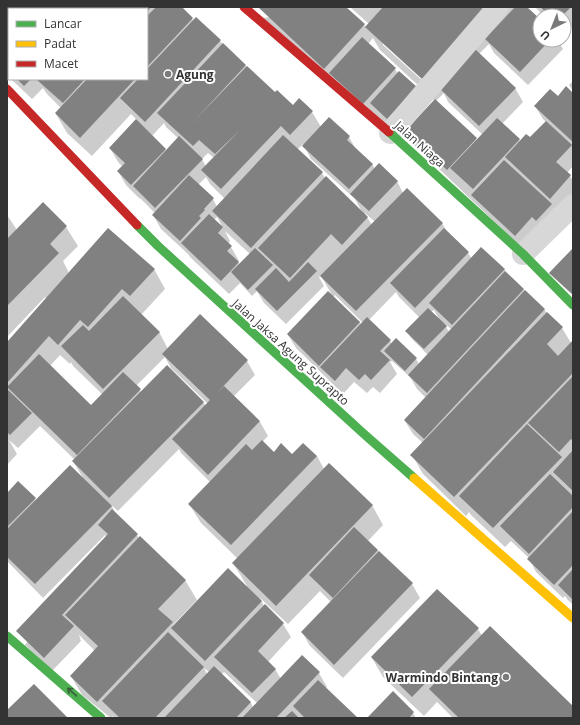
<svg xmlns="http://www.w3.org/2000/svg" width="580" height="725" viewBox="0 0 580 725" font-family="'Open Sans',sans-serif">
<rect width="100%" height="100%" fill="#fff"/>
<!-- shadow -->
<path fill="#0003" fill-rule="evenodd" d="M7,7h44l3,2h-45v68l-2,-2z
M61,7h119l14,14 2,-3 79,76 18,12 6,-7 13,13 9,15 28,10 8,14 15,13 3,5 22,12 6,12 39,30 5,9 21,21 4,6 32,10 3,5 37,35 3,5 15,14 9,15 2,-1v263l-6,-6 -2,-3 -2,2 -27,-26 -7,-14 -18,-17 -6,6 -34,-32 -2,-3 -3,4 -43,-42 -11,-19 11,-12 -10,-9 -8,-13 21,-23 -9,-9 -7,-12 -18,-16 -2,1 7,12 -17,19 -7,-6 -6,6 -13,-11 -11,12 -47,-46 -8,-13 44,-40 -11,-19 -2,1 5,9 -38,38 -22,-21 -7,-12 -5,5 -12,-13 -11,11 -39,-37 -2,-3 -27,-25 -8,-14 2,-2 -15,-15v1l-14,-14 -8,-14 5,-4 -5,-5 -8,-14 27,-28 -6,-6 -39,42 -25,-23 -11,-19 5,-6 -14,-14 -4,-6 -11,11 -21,-20h136v-70h-87zM164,123l2,4 13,12 -12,13 -15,-16zM303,144l8,15 44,40 7,13 -37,-34 -3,-5 -25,-23zM208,153l6,5 -8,9 -4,-8zM206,177l4,7 15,15 -8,8 -4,-8 -15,-14zM365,213l10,9 -3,3 -7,-11zM217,217l5,9 -8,-6zM225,231l25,23 -10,11 -2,-3 1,-1 -8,-14 -3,-3 2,-3zM396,292l3,5 21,21 -13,13 4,7 17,17 -9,9 -3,-5 -24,-15 -2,-3 -21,-21zM335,295l28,28 -2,2 -1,-3 -27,-25zM434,310l5,9 -8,-7zM444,323l8,7 -3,2z
M345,7l19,18 2,2 3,-3 -19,-17h175l15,14v19h18l5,9 -35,36 -34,-32 -5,-9 -10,10 36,34 8,14 -21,22 17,15 1,3 10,-3 16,-17 -3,-3 -8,-13 23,-9 15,-3v53h-1l1,2v17l-6,7 3,3 3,5v15l-15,16 -5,-4 6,10 -36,31 -109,-104 -8,-14 29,-30 -55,-51 -7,-12 -5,6 27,25 3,5 -2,58 -133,-114zM383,43l43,39 -1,1 -42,-38zM444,93l4,9 35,33 -6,6 -1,-2 -40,-38z
M535,7h38v19l-9,9v-19h-20z
M573,81v10l-4,-6z
M43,203l23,24 12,19 -15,15 6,12 85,-4 11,20 -24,26 18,17 9,17 32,-33 47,45 8,14 -21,21 26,26 8,14 -6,6 12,11 43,3 7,13 48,36 11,20 -15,16 44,43 8,14 -77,80 -33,-32 -8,-14 29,-30 -11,-11 -32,33 -28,-26 4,8 19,18 8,13 -23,25 7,7 6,10 21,-22 17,16 8,14 -2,2 31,29h-55l-2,-2 -1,2h-184l-1,-2 -2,2 -29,-23 -11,-19 24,-25 -16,-16 2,6 -29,30 -27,-26 81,-108 -1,-2 -62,63 -36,-37v-67l28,5 1,2 47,-23 -10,-17 2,-1 -35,-34 -22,22 -9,-8 8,14 -10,11v-121l40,-45 -2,-2 -38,40v-122l10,15zM60,355l10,9 1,-2 2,4 30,29 -12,12 -41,-41zM165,357l6,11 37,36 -2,2 -3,-4 -62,-10 -5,-6zM179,449l2,4 29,29 -21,22 12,19 37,36 -5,4 14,23 -73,41 -1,-2 24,-25 -12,-20 -46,-42 -2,-3 -21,-21 -5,-9 7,6zM204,668l5,4 -2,2zM224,672l33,31 -4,4 -2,-4 -30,-28z
M478,629l4,7 91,71v11h-120l-16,-16 -13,14 -41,-39 -11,-19z
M393,693l20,20 3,5h-47z"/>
<!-- building -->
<path fill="#818181" d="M7,7h14l-2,2h-10v10l-2,2z
M22,7h31l2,2h-35z
M60,7h40l-2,2h-39l-1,-1z
M107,7h44l-4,5v-3h-41z
M156,7h26l11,11 -46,49v-51z
M258,7h88l19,17 -41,45z
M383,7h105l-66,72 -57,-52z
M515,7h12l13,12v21h10l-30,32 -35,-33z
M540,7h31l-9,9h-12z
M196,17l25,23 -76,82 -25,-24 18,-19h9v-10z
M9,20v52l-2,-2v-48z
M362,37l34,31 -33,36 -34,-31z
M223,43l23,22 -52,56 53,-55 28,26 2,-2 16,15 6,-7 14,13 -23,24 -9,-9 -60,63 -20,-19 38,-39 -24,23 -16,-14 -6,6 -36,-33z
M475,49l41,39 -37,38 -40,-38z
M399,71l18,16 -30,32 -17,-16z
M17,79h14l-7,7z
M38,79h47l-22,24 -26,-23z
M87,79h48l-55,59 -25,-25z
M566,86l7,7v49l-39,-36 16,-17 8,7z
M435,99l42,39 -30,32 -42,-39z
M329,117l21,19 -3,4 26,24 -24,25 -47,-43z
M497,118l23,21 -47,50 -23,-21z
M136,119l30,30 -35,36 -14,-14 8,-8 -16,-15z
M546,121l26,24 -16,17 15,13 -21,24 -45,-42 21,-23 4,3z
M283,135l40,37 -72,76 -39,-37z
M179,136l24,23 -48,49 -22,-22z
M504,160l48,44 -16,17 -4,-4 -17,19 -44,-41z
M379,163l19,18 -29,30 -19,-17z
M189,175l25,23 -10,11 1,1 -6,6 2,2 -21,23 -28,-26z
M326,176l42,41 -26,28 -11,-11 -41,44 -32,-30z
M407,188l36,35 -87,88 -36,-35z
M43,202l24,24 -17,18 9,9 -52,53v-67z
M209,214l14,13 -5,6 14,13 -5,5 12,11 -18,19 -40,-38z
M108,228l47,41 -25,27 -8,-7 -34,38 -8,-7 -22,25 -9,-9 -42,47v-41z
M444,228l25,24 -54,56 -25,-25z
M481,247l24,22 -53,56 -23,-22z
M255,248l18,17 -25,25 -17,-18z
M573,248v47l-24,-22z
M308,262l9,9 -40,40 -22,-22 21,-21 13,14z
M505,271l19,18 -97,104 -19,-18z
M525,290l20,19 -121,130 -20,-19z
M328,291l32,31 -41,44 -32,-32z
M123,296l37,36 -57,57 -42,-43 22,-21 6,6z
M428,308l19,18 -23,23 -19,-18z
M547,312l16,15 -16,17 11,12 15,-16v33l-119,124 -44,-42z
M200,314l48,46 -31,33 7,-7 36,35 -52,54 -36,-36 38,-39 -48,-46z
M367,317l24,23 -11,11 10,9 -19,20 -6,-6 -6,6 -13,-12 -11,13 -15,-14z
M396,338l21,20 -12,13 -21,-20z
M39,354l52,51 32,-33 18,17 -64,66 -70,-68z
M167,365l37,37 -95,96 -37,-37z
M573,376v65l-2,-2 -12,13 -31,-29z
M7,389l25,24 -22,22 -3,-3z
M527,424l35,33 -69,71 -34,-32z
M262,440l12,12 7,-9 11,11 11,-11 14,13 -86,89 -43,-41 58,-60 6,6z
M573,450v41l-20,-19z
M329,463l44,42 -97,101 -44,-43z
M70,465l42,41 -77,78 -28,-27v-28z
M550,474l23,22v11l-44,47 -29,-28z
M18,481l18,17 -29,29v-34z
M112,509l26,25 -76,81 12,11 -30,32 -28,-27 92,-97 -10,-9z
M573,511v54l-19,20 -27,-26z
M354,527l24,23 -45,48 -24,-23z
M140,536l46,44 -28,29 15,13 -76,80 -27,-26 28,-30 -33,-31z
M379,551l34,32 -79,82 -33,-33z
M228,568l34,33 -57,60 -34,-33z
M573,569v31l-15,-15z
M437,589l42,39 -67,69 -41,-40z
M265,604l19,19 -26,28 18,18 -24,24 -38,-36z
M490,626l83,80v12h-114l-30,-29z
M168,632l36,35 -49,51h-35l-18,-17z
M302,655l18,17 -44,46h-34z
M214,666l37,36 -15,16h-72z
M318,680l40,38h-53l-12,-12z
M34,684l34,34h-61v-8z
M393,691l21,21 -5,6h-42z
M292,711l7,7h-15z"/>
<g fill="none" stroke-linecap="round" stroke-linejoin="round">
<!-- street -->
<path stroke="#d7d7d7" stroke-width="22" d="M390,133l108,-126
M523,254l50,-49"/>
<!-- fast -->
<path stroke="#4caf50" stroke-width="9" d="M389,132l134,122 50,51
M137,225l21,21 206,188 50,44
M7,636l94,82"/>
<!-- slow -->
<path stroke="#ffc107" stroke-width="9" d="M414,478l159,140"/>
<!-- jam -->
<path stroke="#c62828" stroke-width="9" d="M244,7l145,125
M7,89l130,136"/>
</g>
<!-- one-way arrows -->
<defs><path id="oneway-shaft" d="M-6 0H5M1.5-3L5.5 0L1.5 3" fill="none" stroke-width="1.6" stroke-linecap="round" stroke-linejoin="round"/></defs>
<use stroke="#3c5e3d" href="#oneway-shaft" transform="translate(72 692) rotate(-139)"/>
<!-- markers -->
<g fill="#7a7a7a" stroke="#fff" stroke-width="1.5">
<circle cx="168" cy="74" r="4"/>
<circle cx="506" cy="677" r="4"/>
</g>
<g text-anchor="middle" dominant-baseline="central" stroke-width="4" stroke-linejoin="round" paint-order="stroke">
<!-- poi labels -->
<g font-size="12" font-weight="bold" fill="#333" stroke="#fff" text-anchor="start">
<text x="176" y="74">Agung</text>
<text x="498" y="677" text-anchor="end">Warmindo Bintang</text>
</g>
<!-- street labels -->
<g font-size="12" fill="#333" stroke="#fff">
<text transform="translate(420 144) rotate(42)">Jalan Niaga</text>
<text transform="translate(291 352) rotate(42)">Jalan Jaksa Agung Suprapto</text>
</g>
</g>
<!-- border -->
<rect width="580" height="725" fill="none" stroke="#333333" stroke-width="16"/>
<!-- legend -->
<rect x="8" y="8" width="140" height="72" fill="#ffffff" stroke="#adadad"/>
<rect x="16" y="21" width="20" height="6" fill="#4caf50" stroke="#adadad"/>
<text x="44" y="28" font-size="12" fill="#333333">Lancar</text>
<rect x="16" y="41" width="20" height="6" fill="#ffc107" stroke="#adadad"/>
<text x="44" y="48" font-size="12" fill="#333333">Padat</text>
<rect x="16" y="61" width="20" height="6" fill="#c62828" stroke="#adadad"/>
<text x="44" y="68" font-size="12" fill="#333333">Macet</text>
<!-- north arrow -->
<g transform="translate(552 28) rotate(223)"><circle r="19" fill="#ffffff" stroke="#adadad"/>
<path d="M0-3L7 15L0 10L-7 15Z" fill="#7a7a7a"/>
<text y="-6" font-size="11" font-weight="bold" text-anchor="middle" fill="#333333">U</text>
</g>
</svg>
